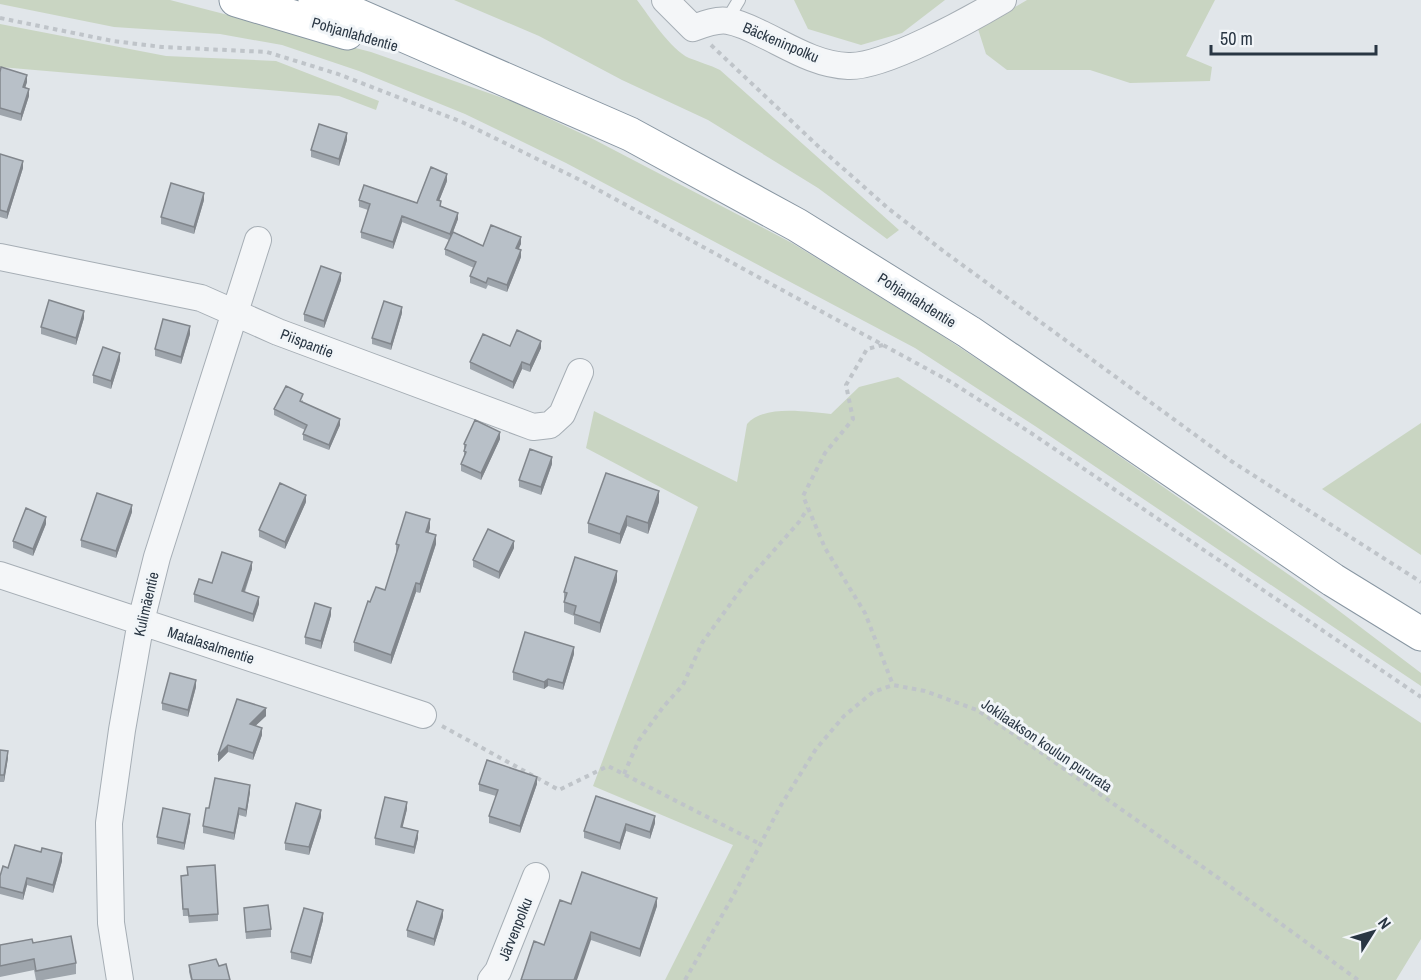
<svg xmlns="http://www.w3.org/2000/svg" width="1421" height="980" viewBox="0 0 1421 980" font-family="'Archivo Narrow',sans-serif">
<rect width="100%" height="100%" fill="#e1e6ea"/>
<!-- green -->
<path fill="#c9d5c2" d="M0,0h170l201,52 143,50 77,36 201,105 143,88 114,76 273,191 99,75v13l-386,-260 -120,-78 -349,-185 -101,-49 -106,-43 -77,-26 -62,-11 -106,-7 -114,-23z
M454,0h183c12,16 34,50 52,58 10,4 21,7 31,12l179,160 -12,9 -69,-51 -110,-68 -86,-40 -83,-44z
M794,0h151l-43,33 -41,12 -53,-16z
M1027,0h188l-29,56 26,11 -2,14 -80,2 -40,-13h-83l-21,-16 -8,-25z
M0,24l166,32 110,5 103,40 -3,9 -37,-14 -339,-29z
M898,377l523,346v216l-25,41h-731l68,-135 -140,-59 105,-279 -112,-59 8,-37 143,71 10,-58c17,-20 61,-12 84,-10l28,-27z
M1421,423v132l-99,-66z"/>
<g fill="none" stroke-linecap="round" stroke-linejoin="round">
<defs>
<path id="service" d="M727,20l12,-20"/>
<path id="minor" d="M665,0l28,28c11,-4 24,-9 35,-7 12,2 24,8 34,13 27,13 55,31 86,32 35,2 123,-47 155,-66
M0,257l201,41 77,34 255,95 17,-2 12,-11 18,-42
M0,575l423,140
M120,980l-9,-57 -2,-100 13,-93 19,-109 16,-64 101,-317
M491,980l7,-9 38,-95"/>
<path id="trunk" d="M236,0l111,33
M315,0l42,15 273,119 167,91 172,107 364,248 88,54"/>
</defs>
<!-- service casing -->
<use href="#service" stroke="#a6aeb5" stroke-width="14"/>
<!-- minor casing -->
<use href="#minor" stroke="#a6aeb5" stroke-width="28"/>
<!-- trunk casing -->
<use href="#trunk" stroke="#8896a2" stroke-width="35"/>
<!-- path -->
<path stroke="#bfc4c9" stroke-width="4" stroke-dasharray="4.5 4.5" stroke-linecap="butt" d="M0,18l113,23 49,6 105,5 71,22 124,48 120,59 369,201 80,51 390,264
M711,45l109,103 69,61 57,44 285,208 190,121
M883,345l-16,4 -21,36 7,34 -28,34 -22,43 22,52 40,65 28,72
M442,726l117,64 49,-24 152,78
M624,774l15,-34 25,-34 19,-21 19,-42 45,-62 52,-59 9,-14
M685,980l47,-82 49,-93 35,-56 28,-33 29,-24 20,-7 32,6 52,19 59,39 181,128 141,103"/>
<!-- service -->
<use href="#service" stroke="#f4f6f8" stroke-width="12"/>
<!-- minor -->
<use href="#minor" stroke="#f4f6f8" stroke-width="26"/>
<!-- trunk -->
<use href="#trunk" stroke="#fff" stroke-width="33"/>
</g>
<!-- wall -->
<path fill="#9ea5ac" d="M0,72l27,10 -2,6 4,8 -8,25 -21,-6z
M347,140l-8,26 -28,-9v-7z
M0,154l23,14 -16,51 -7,-2z
M447,181l-8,20 2,5 17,13 -5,13 30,14 38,-2 -3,5 3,8 -14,35 -19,-7 -2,4 -16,-6v-7l4,-8 -29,-13v-6l4,-9 -47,-18 -9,27 -32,-11v-6l7,-22 -9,-3v-7l58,3z
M204,200l-10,34 -33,-10v-7z
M341,280l-17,48 -20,-7v-7z
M402,313l-11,37 -19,-6v-6z
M84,318l-8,27 -35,-11v-7z
M190,334l-9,30 -26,-8v-7z
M510,346l31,2 -11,24 -8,-3 -9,20 -43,-20v-7z
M120,360l-9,29 -18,-6v-8z
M303,400l-1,2 38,23 -11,25 -26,-10v-6l2,-4 -31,-15v-6z
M500,439l-19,41 -20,-9v-7l3,-6v-14z
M552,464l-11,31 -22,-8v-7z
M306,502l-21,47 -26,-12v-7z
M659,502l-11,32 -21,-8 -7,18 -32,-11v-10z
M132,512l-16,46 -35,-11v-7z
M46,524l-13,32 -20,-8v-7z
M430,528l-2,4 8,12 -16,49 -4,-1 -25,72 -37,-13v-9l16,-40 15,-12 12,-37h-1v-9z
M514,548l-15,31 -26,-12v-7z
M252,569l-7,23 14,12 -6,18 -59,-20v-8l18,-11z
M617,581l-17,52 -26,-9v-8l-10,-4v-20z
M331,615l-10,34 -16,-5v-7z
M574,654l-11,36 -15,-4 -4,3 -31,-9v-8z
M196,687l-8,30 -26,-7v-7z
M237,699l29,17 -11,10 7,9 -9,25 -25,-8 -10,10z
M0,750l8,8 -4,24h-4z
M479,784h58l-17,49 -31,-10v-7l7,-20 -17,-5z
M250,792l-4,25 -7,-2 -5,25 -31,-7v-7l6,-18z
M596,796l59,27 -5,16 -24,-8 -6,19 -36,-12v-7z
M407,809l-5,18 16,11 -4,16 -39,-9v-7z
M321,817l-12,38 -24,-5v-7z
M190,821l-6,29 -27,-6v-7z
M62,861l-9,32 -26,-8 -4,15 -23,-6v-18l8,-8z
M187,867l31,47v7l-29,2 -1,-7h-5l-2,-33 6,-8z
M571,904l86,2 -17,51 -49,-17 -47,5z
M244,908l27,21v8l-25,2z
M443,917l-9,29 -27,-9v-7z
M323,920l-12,44 -20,-5v-7z
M33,943l43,20v11l-33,6h-7l-2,-10 -34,7v-32z
M189,965l30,1 11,14h-39l-2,-8z"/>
<!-- shaded-wall -->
<path fill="#81868c" d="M27,75v7l-4,12v-7z
M29,89v7l-8,25v-7z
M347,133v7l-8,26v-7z
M23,161v7l-16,51v-7z
M447,174v7l-10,25v-6z
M204,193v7l-10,34v-7z
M458,213v6l-8,21v-6z
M402,216v6l-9,27v-7z
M521,237v7l-5,11v-7z
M521,250v7l-14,35v-7z
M341,273v7l-17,48v-7z
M402,307v6l-11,37v-6z
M84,311v7l-8,27v-7z
M190,326v8l-9,30v-7z
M541,341v7l-11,24v-7z
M120,353v7l-9,29v-8z
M522,362v7l-9,20v-7z
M340,419v6l-11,25v-5z
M500,432v7l-19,41v-7z
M552,457v7l-11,31v-8z
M659,491v11l-11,32v-11z
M306,495v7l-21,47v-7z
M132,505v7l-16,46v-7z
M627,516v10l-7,18v-10z
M46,517v7l-13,32v-7z
M430,519v9l-4,13v-9z
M436,535v9l-16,49v-9z
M514,541v7l-15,31v-7z
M252,562v7l-10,29v-7z
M617,571v10l-17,52v-10z
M416,583v9l-25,72v-9z
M259,597v7l-6,18v-8z
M331,608v7l-10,34v-8z
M574,647v7l-11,36v-7z
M548,679v7l-4,3v-7z
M196,680v7l-8,30v-7z
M266,708v8l-16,15v-7z
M262,728v7l-9,25v-7z
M228,745v7l-10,10v-7z
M8,751v7l-4,24v-7z
M537,777v7l-17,49v-7z
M250,785v7l-4,25v-7z
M407,802v7l-6,25v-7z
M239,808v7l-5,25v-7z
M321,810v7l-12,38v-8z
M190,814v7l-6,29v-7z
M655,816v7l-5,16v-7z
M626,824v7l-6,19v-7z
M418,831v7l-4,16v-7z
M62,853v8l-9,32v-8z
M27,878v7l-4,15v-7z
M657,898v8l-17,51v-8z
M443,910v7l-9,29v-7z
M323,913v7l-12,44v-7z
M591,932v8l-14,40h-3z"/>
<!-- building -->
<path fill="#b8c0c8" stroke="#81868c" stroke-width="1.5" d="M1,67l26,8 -4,12 6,2 -8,25 -21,-6v-36z
M319,124l28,9 -8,26 -28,-9z
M0,154l23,7 -16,51 -7,-2z
M431,167l16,7 -10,26 4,1 -1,5 18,7 -8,21 -48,-18 -9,26 -32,-10 9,-28 -11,-4 5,-15 53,18z
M171,183l33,10 -10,34 -33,-10z
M491,225l30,12 -5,11 5,2 -14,35 -19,-7 -2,5 -16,-7 6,-14 -31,-13 8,-17 30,14z
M321,266l20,7 -17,48 -20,-7z
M49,300l35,11 -8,27 -35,-11z
M384,301l18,6 -11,37 -19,-6z
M163,319l27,7 -9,31 -26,-8z
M517,330l24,11 -11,24 -8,-3 -9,20 -43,-20 13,-28 27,12z
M103,347l17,6 -9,28 -18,-6z
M286,386l17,8 -3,7 40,18 -11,26 -26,-11 4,-9 -33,-16z
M475,420l25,12 -19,41 -20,-9 5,-12 -2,-1 2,-6 -2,-1z
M530,449l22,8 -11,30 -22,-7z
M606,473l53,18 -11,32 -21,-7 -7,18 -32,-11z
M280,483l26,12 -21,47 -26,-12z
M97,493l35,12 -16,46 -35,-11z
M26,508l20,9 -13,32 -20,-8z
M406,512l24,7 -4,13 10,3 -16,49 -4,-1 -25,72 -37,-13 14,-41 2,1 6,-15 9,3 14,-45 -3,-1z
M488,529l26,12 -15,31 -26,-12z
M222,552l30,10 -10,29 17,6 -6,17 -59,-20 5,-15 13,4z
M575,557l42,14 -17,52 -26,-9 2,-8 -12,-4 3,-9 -3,-1z
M315,603l16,5 -10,33 -16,-4z
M525,632l49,15 -11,36 -15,-4 -4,3 -31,-10z
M170,673l26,7 -8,30 -26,-7z
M237,699l29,9 -16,16 12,4 -9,25 -25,-8 -10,10z
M0,750l8,1 -4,24h-4z
M487,760l50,17 -17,49 -31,-10 9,-26 -19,-6z
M215,778l35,7 -4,25 -7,-2 -5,25 -31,-7 3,-18h3z
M596,796l59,20 -5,16 -24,-8 -6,19 -36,-12z
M385,797l22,5 -6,25 17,4 -4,16 -39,-9z
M296,803l25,7 -12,37 -24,-4z
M163,808l27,6 -6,29 -27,-6z
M15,845l26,7 1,-4 20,5 -9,32 -26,-7 -4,15 -23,-6v-11l3,-10 5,2z
M215,865l3,49 -29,2 -1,-7h-5l-2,-33 7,-1 -1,-8z
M582,872l75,26 -17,51 -49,-17 -17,48h-53l13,-39 10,4 16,-45 11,4z
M417,901l26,9 -9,29 -27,-9z
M268,905l3,24 -25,3 -2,-24z
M304,908l19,5 -12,44 -20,-5z
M71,936l5,27 -40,8 -2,-12 -34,7v-21l32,-6 1,4z
M216,959l3,7 7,-2 4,16h-38l-3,-15z"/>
<g text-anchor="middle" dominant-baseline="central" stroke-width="6" stroke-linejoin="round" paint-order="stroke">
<!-- street labels -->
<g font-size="15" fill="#293643" stroke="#f1f5f8">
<text transform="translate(355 34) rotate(16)">Pohjanlahdentie</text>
<text transform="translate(781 42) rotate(23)">Bäckeninpolku</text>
<text transform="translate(917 300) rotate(32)">Pohjanlahdentie</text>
<text transform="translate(307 343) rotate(21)">Piispantie</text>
<text transform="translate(146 604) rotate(-77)">Kulimäentie</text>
<text transform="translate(211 645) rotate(18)">Matalasalmentie</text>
<text transform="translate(1047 745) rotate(34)">Jokilaakson koulun pururata</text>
<text transform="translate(515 929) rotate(-68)">Järvenpolku</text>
</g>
</g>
<!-- north arrow -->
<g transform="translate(1373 932) rotate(53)" stroke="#f1f5f8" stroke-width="4.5" paint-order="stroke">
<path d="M0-4.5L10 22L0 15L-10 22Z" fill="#293643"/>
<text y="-9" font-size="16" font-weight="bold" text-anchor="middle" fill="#293643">N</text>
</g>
<!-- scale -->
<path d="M1211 45v9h165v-9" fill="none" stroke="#293643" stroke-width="3"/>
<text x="1220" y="45" font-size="18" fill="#293643" stroke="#f1f5f8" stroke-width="4.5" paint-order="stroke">50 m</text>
</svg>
